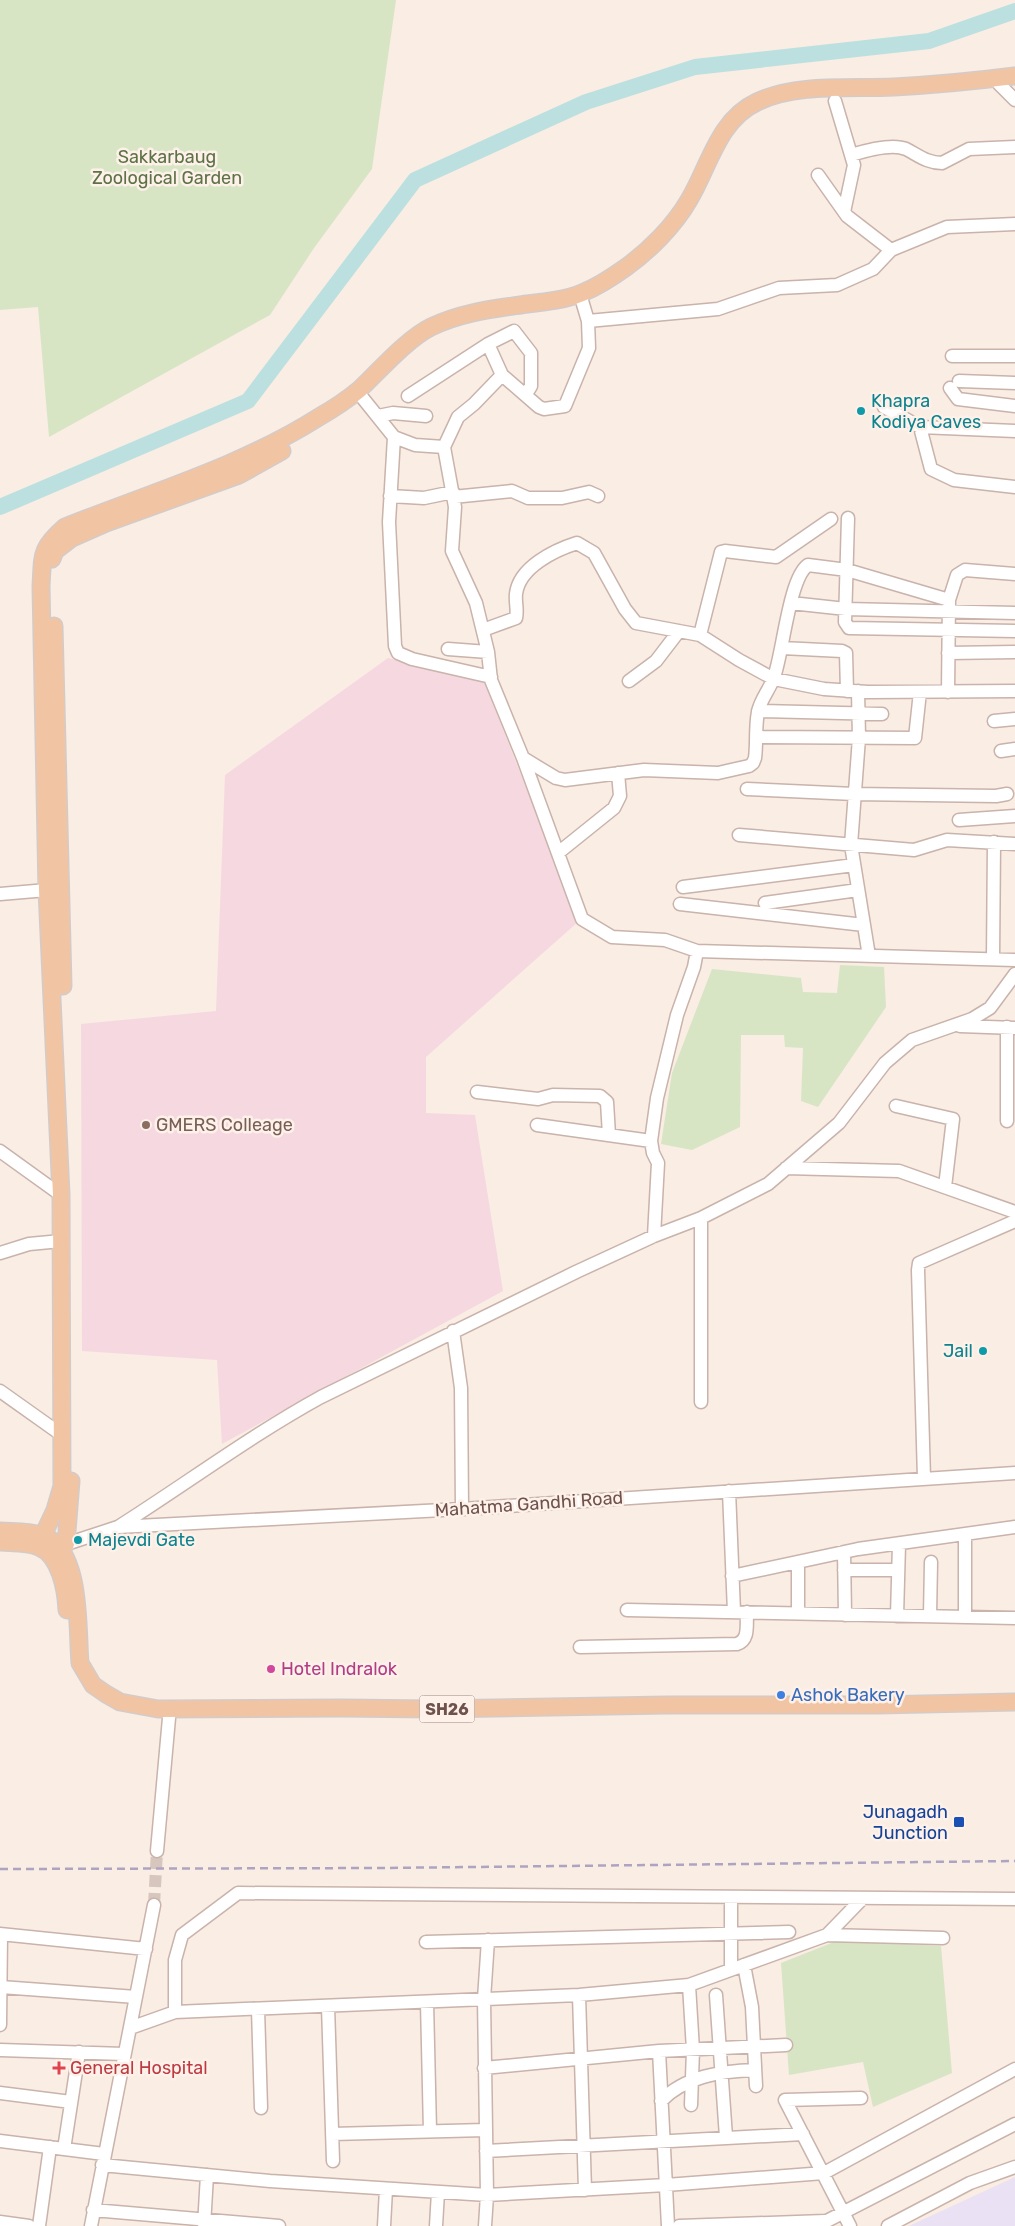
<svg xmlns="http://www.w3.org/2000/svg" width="1015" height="2226" viewBox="0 0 1015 2226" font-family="Rubik,sans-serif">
<rect width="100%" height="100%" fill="#f9ede4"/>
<!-- education -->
<path fill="#eae1f5" d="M1015,2177v49h-106z"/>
<!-- medical -->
<path fill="#f6d8e1" d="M388,658l95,21 96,242 -153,136v56l49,2 28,176 -281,153 -5,-84 -135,-9 -1,-327 135,-13 9,-236z"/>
<!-- green -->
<path fill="#d8e5c4" d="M0,0h396l-24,169 -58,79 -44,67 -221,122 -11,-130 -38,3z
M840,965l44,2 2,40 -68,100 -17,-6 2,-53 -18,-1 -1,-12h-43l-1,92 -48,23 -31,-6 11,-71 40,-104 89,9 2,14 34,1z
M839,1940l102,6 11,127 -79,34 -10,-45 -74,13 -8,-112z"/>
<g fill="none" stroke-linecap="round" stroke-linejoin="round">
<!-- river -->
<path stroke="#bbe0df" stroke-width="16" d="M0,507l248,-106 167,-221 171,-78 109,-35 234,-26 86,-30"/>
<!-- minor-tunnel -->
<path stroke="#d6c6be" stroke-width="12" stroke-dasharray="12 6" stroke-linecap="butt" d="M154,1905l3,-54"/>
<defs>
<path id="minor" d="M999,84l16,16
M835,101l19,64 -10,47
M851,155c13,-4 41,-12 55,-6 12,6 21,14 36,14l27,-14 46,-2
M818,175l29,41 44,34
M588,321l130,-12 61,-21 58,-3 36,-16 18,-19 56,-23 68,-3
M952,356h63
M502,375l37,32 5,2 21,-3 24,-58 -1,-27 -8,-27
M959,381l56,2
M950,388l8,11 57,7
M357,391l37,46 -5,85 6,124 3,7 14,6 79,18
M408,396l80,-52 26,-13 17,22v33l-5,8
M884,407l36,20 11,42 23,11 61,7
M378,416l15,-3 33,3
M920,427l95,4
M394,437l21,8 29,2 11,60 -3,44 24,52 12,49 3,28 32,78 59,161 30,18 53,3 32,11 318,9
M444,447l14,-30 16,-13 28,-29 -14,-31
M390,496l34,2 29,-6
M453,497l59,-6 16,7h34l27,-6 9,4
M848,518l-3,104 4,6 166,3
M791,603l55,6 169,4
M483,630l33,-12c2,-9 -1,-15 0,-24 3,-27 39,-44 61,-51l17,10 31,56 11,14 64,12 39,25 35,19 50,10 44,3 147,-1
M700,635l21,-83 4,-1 51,6 55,-38
M782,648l60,3 4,2 1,38
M448,649l40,3
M948,653l67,-1
M629,681l27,-20 23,-30
M858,691l1,47 -8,107 18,111
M948,692l1,-92 8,-25 8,-5 50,4
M758,711l124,3
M994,721l21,-2
M757,737l158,1 5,-46
M1001,751l14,-2
M523,758l33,20 9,2 79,-10 74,3 31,-7 4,-3 2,-5c2,-15 0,-31 3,-46 2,-12 12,-23 16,-35 9,-24 15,-99 34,-112l39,5 102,30
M747,789l107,5 142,2 11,-2
M959,820l56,-4
M739,835l175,15 33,-10 68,4
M558,853l56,-45 6,-12 -2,-23
M683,887l171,-22
M0,894l47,-4
M765,903l93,-13
M680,904l184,21
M993,959l1,-117
M960,1026l55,2
M1007,1027v94
M477,1092l61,7 15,-4 47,1 7,6 2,33
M896,1106l57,13 -8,68
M537,1125l114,16
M0,1151l61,44
M786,1168l113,3 116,41
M654,1236l4,-73 -5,-10 -2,-12 6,-43 20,-83 17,-48 3,-16
M0,1253l29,-9 32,-3
M453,1331l8,57 1,121
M0,1391l62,44
M701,1402v-184
M924,1478l-6,-208 1,-7 96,-42
M729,1491l5,121
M118,1527c68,-43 132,-91 203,-130l255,-125 78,-36 47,-18 67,-34 71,-61 46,-60 27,-23 60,-21 18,-11 25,-34
M60,1546l58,-19 344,-18 553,-36
M844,1552l1,63
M844,1570h54
M732,1576l126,-27 157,-22
M627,1610l388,8
M798,1613v-51
M897,1616l2,-72
M930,1616l1,-54
M965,1617v-83
M580,1647l157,-3c13,-4 9,-20 10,-32
M157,1851l12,-133
M731,1898v71
M0,1934l146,15
M827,1935l116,3
M426,1942l363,-10
M744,1965l8,42 4,79
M689,1985l4,65 -2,55
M1,1987l135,10
M579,1995l6,195
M716,1995l10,142
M427,2002l3,129
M328,2006l5,155
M258,2009l3,99
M175,2012l404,-17 110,-10 138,-50 35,-36
M0,2025l1,-91
M130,2028l45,-16v-52l7,-25 56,-42 777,6
M0,2050l124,4
M659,2051l9,175
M484,2068l175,-17 127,-6
M0,2093l71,9
M661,2101c24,-25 61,-30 94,-31
M332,2134l153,-4
M0,2141l104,13
M64,2149l15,-97
M486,2151l317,-17
M102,2165l168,16 217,14 179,-10 158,-12 191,-104
M93,2210l186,16
M0,2222l29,4
M39,2226l11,-79
M91,2226l63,-321
M204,2226l3,-51
M384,2226l2,-37
M436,2226l2,-34
M485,2226l2,-31 -3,-196 4,-59
M679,2226l146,-5
M817,2226l198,-102
M850,2226l-65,-126 76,-2
M888,2226l82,-43 45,-16"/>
<path id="major" d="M52,559l3,-8 17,-13 34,-15 133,-48 43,-24
M54,626l9,360
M0,1531c14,1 33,0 46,6 36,17 31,92 34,126l13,22 13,9 14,8 38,7 182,-1 94,1 233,-4h211l137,-3
M0,1542c12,1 28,0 39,5 21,8 27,43 28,63
M66,1544l5,-63
M38,1546l17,-36 7,-24 -1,-291 -14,-305 -6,-304c2,-32 -1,-37 24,-59 85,-34 177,-61 254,-110 14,-8 29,-18 41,-28 20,-19 47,-50 71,-62 31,-15 62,-18 96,-23 18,-2 38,-4 55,-11 15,-6 29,-15 43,-25 24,-17 49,-42 64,-68 20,-33 29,-80 68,-98 39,-19 93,-13 137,-15 40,-2 81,-6 121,-11"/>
</defs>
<!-- minor casing -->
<use href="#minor" stroke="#c9b3ab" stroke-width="15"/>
<!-- major casing -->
<use href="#major" stroke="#d4cbc9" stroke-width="19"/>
<!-- minor -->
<use href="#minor" stroke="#fff" stroke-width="12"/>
<!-- major -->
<use href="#major" stroke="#f1c5a3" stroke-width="16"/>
<!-- rail -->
<path stroke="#aea4c1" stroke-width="2.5" stroke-dasharray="8 5" stroke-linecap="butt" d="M0,1869l381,-1 634,-7"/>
</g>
<!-- markers -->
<g fill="#0f9aa8" stroke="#fdf1e9" stroke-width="2">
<circle cx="861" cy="411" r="5"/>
<circle cx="983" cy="1351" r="5"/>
<circle cx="78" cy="1540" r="5"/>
</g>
<circle fill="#8d6e63" stroke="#fdf1e9" stroke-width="2" cx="146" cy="1125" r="5"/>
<circle fill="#d1479c" stroke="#fdf1e9" stroke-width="2" cx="271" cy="1669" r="5"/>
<circle fill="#3f7fe0" stroke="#fdf1e9" stroke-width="2" cx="781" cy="1695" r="5"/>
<rect fill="#1a4fb4" stroke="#fdf1e9" stroke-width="2" x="953" y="1816" width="12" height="12" rx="2.5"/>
<path fill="#e0444e" stroke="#fdf1e9" stroke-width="2" d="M56.5 2060.5h5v5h5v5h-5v5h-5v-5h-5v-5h5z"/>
<g text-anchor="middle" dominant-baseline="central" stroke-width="5" stroke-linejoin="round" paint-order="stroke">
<!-- shield labels -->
<rect fill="#fdf1e9" stroke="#9a827b" stroke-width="1" x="419.5" y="1695.5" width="55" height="27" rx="4"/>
<g font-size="16" font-weight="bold" fill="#6f524c">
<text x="447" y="1709">SH26</text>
</g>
<!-- park labels -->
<g font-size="18" fill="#5d7346" stroke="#fdf1e9">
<text x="167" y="157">Sakkarbaug<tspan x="167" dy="21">Zoological Garden</tspan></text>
</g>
<!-- culture labels -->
<g font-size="18" fill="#0d838f" stroke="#fdf1e9" text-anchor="start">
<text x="871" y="401">Khapra<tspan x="871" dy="21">Kodiya Caves</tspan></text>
<text x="973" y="1351" text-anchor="end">Jail</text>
<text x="88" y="1540">Majevdi Gate</text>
</g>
<!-- education labels -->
<g font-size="18" fill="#785e54" stroke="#fdf1e9" text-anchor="start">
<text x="156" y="1125">GMERS Colleage</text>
</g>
<!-- street labels -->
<g font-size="18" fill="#6f524c" stroke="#fdf1e9">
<text transform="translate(529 1504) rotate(-4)">Mahatma Gandhi Road</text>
</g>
<!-- hotel labels -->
<g font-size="18" fill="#b23c85" stroke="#fdf1e9" text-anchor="start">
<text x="281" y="1669">Hotel Indralok</text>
</g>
<!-- shop labels -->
<g font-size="18" fill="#366cbe" stroke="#fdf1e9" text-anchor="start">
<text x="791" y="1695">Ashok Bakery</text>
</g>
<!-- transit labels -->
<g font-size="18" fill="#164399" stroke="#fdf1e9" text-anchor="end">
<text x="948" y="1812">Junagadh<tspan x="948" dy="21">Junction</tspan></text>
</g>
<!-- health labels -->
<g font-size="18" fill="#be3a42" stroke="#fdf1e9" text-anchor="start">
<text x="70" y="2068">General Hospital</text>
</g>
</g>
</svg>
